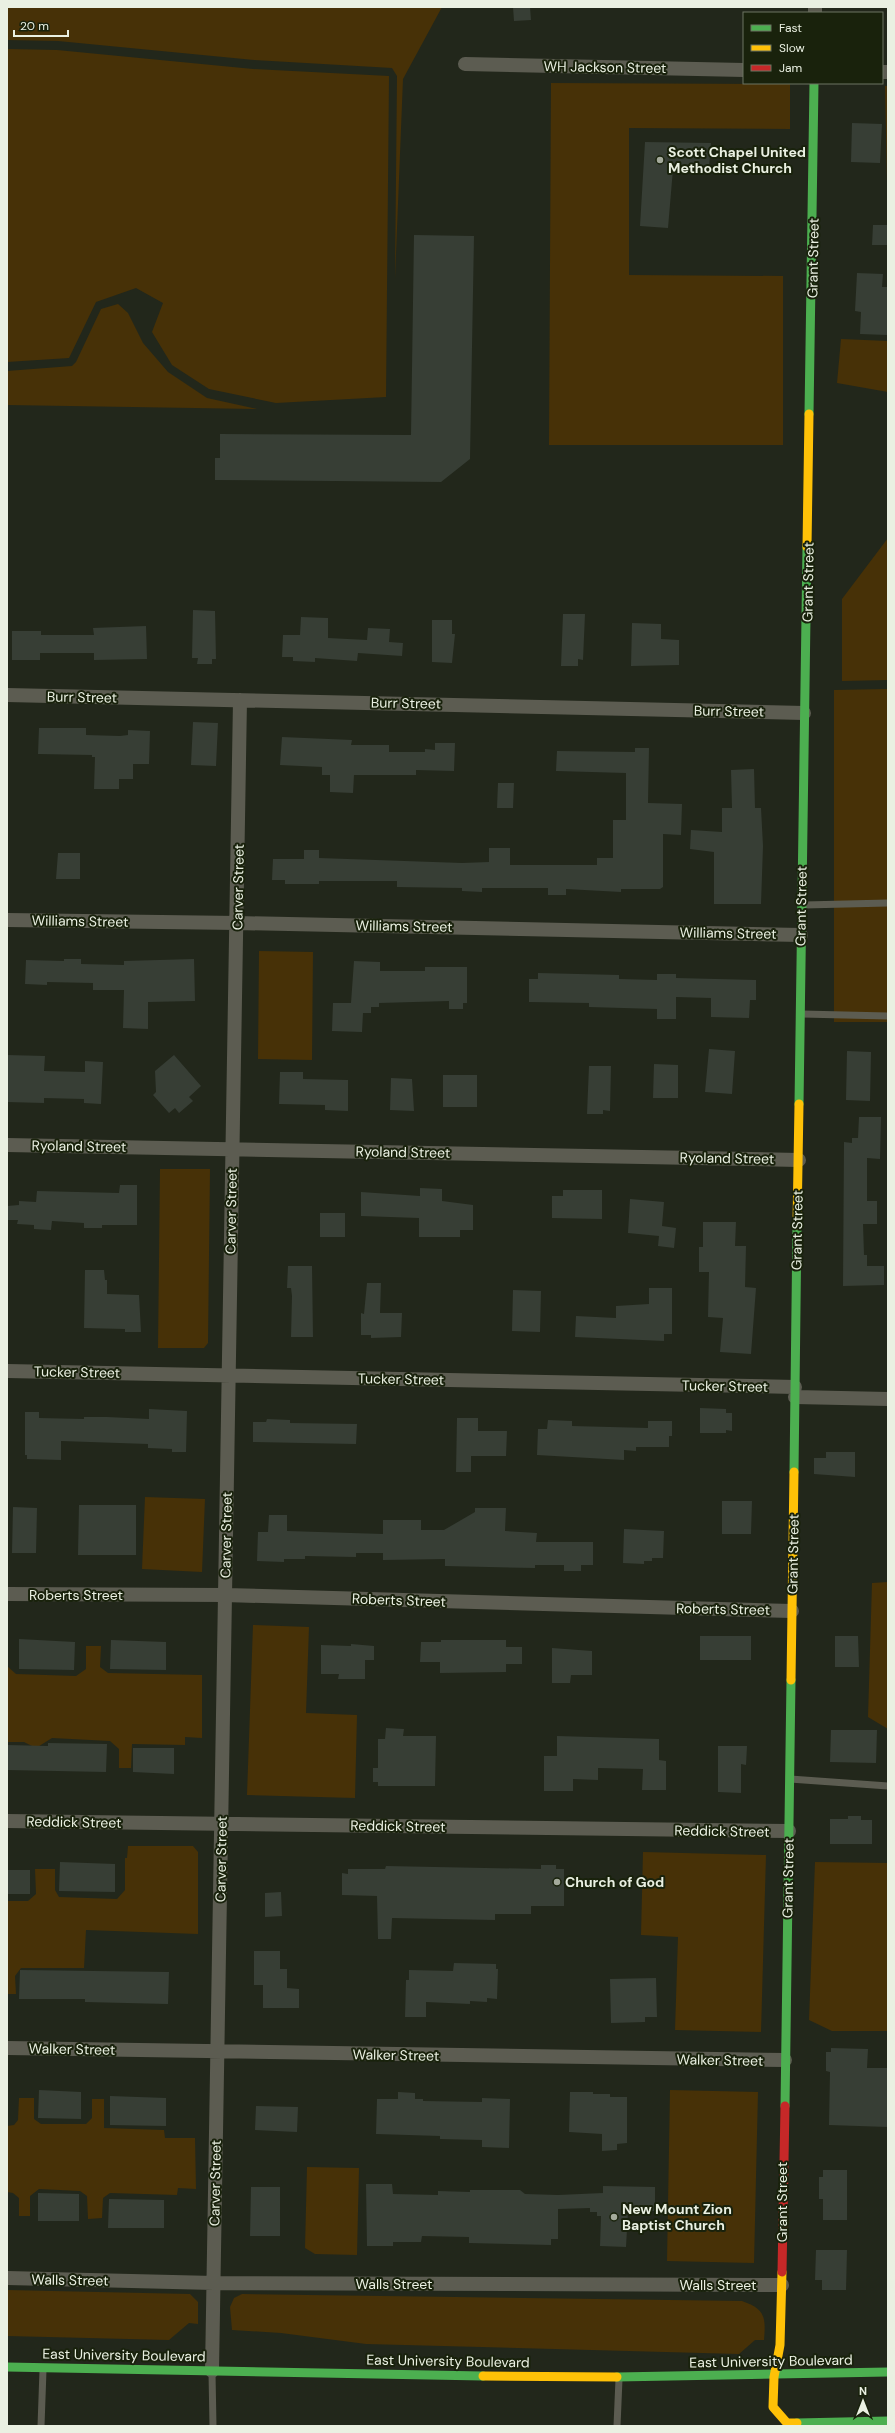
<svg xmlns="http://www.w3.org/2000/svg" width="895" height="2433" viewBox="0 0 895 2433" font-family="'DM Sans',sans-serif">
<rect width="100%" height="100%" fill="#22271b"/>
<!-- green -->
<path fill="#473107" d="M61,7h381l-39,72 -8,200 2,-203 -5,-8 -138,-8 -196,-19 -51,-1v-32z
M7,49l50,1 196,19 136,7 -3,321 -110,6 -67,-14 -37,-24 -20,-33 11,-29 -27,-15 -40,14 -27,56 -62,4z
M551,83l239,1v45l-161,-1v147l154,1v169h-234z
M885,86h3v97l-1,-1z
M118,304l10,9 15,30 25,29 39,26 50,11 -250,-4v-34l65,-5 4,-4 25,-53z
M841,339l47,2v51l-51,-9z
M888,538v142l-46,1v-82z
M888,689v333h-54v-332z
M259,951l54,1 -1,108 -54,-1z
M160,1169h50l-2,174 -4,5h-46z
M145,1497l60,2 -3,73 -60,-3z
M888,1582v147l-20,-12 4,-134z
M253,1625l56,2 -3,86 51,2 -2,83 -108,-3z
M86,1646h15l-1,21 8,6 94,2v63l-17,-1v8l-53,-1 -1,24h-12v-19l-9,-8 -58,-3 -16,10 -12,-6h-17v-76l9,8 60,2 10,-7z
M128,1846h65l5,6v82l-112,-4 -2,38h-63l-6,8 1,18h-9v-93h21l8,-7 -1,-25h20v21l4,7 58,2 8,-9v-32h2z
M643,1852l123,3 -5,177 -86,-2 3,-93 -37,-2z
M815,1862l73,1v168h-56l-23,-11z
M670,2090l88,2 -4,171 -87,-2z
M19,2098h15v21l7,5h45l6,-6v-19h12v29l60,2 1,8h30l1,51 -18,-1 -1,7 -67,-2 -7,5 -1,20 -14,1 -1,-23 -7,-5 -41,-2 -9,7v20h-11v-18l-6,-5 -6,-1v-66l7,-1 4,-5z
M307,2167l52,1 -2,87 -42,-1 -10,-6z
M7,2290l183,4 8,8v22l-9,-1 -20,17 -162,-4z
M242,2294l500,7c23,8 24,16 22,39h-9l-16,14 -373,-10 -85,-11 -49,-3 -2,-23 4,-9z"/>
<!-- building -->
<path fill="#373e35" d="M513,7h17l1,13 -17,1z
M852,123l30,1 -2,39 -29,-1z
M645,142l66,1 -2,25 -36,1 -5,59 -28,-2z
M873,225h15v20h-16z
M414,235l60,1 -4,223 -29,23 -226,-2v-22h5v-24l191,1z
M857,273l26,1 -1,13h6l-1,48 -27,-1 1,-22 -6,-1z
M193,610l22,1 1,48h-4v5h-15l1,-6h-6z
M563,614h22l-2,46 -5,-1v7h-17z
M301,617l27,1v20l39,2 1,-12 22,1 -1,13 14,1 -1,13 -44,-3 -1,8 -42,-3v4l-22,-1v-4h-11l1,-22h17z
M432,620h20v14h3l-3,29 -20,-1z
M632,623l29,1v15l18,1v25l-48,1z
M146,626l1,33 -53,1v-7h-54v7h-28v-29h29v4h53l-1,-7z
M193,722l25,1 -2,43 -25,-1z
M39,728h47v7l34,1 8,-1v-5l22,1 -1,33h-16v15h-14v10h-25l1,-32h-3v-2l-54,-1z
M282,737l70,3 -1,5h38v7h36v-3l10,1v-7h20l-1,28 -38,-1v5h-62l-1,18 -23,-1v-17h-8v-8l-42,-2z
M635,748h14l-1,55 34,1 -1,31 -18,-1v53l-3,2h-39v3l-55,-3v6h-18v-7h-66v4l-20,-1v-3l-65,-1v-6h-78v3h-34v-4h-13l1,-21h31v-9h15v8l143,5 27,-1v-14h21v17h87v-7h16v-38h13v-47l-70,-2 1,-20 78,1z
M754,769l1,39h6l2,38 -2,58h-47v-52l-24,-3 1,-19 31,2v-24h10l-1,-38z
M498,783h16l-1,25h-16z
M58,853h22v26h-24z
M64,959h17v5l43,1v-4l70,-2 1,42 -47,1v27l-25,-1 1,-38h-31v-7l-46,-1v3l-22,-1 1,-24 38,1z
M354,961l26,1v9h45v-4h42v36h-4v6h-14v-8l-70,2v4h-8v6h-8l-1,19 -30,-1 1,-28h18z
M538,973l81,2v4l38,1v-6h19v4l80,2v20h-6l-1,18 -38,-1v-19l-35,-1v22h-19v-10l-68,-2v-4l-60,-1v-23h9z
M709,1049l26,2 -3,43 -27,-2z
M847,1051l24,1 -1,49 -24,-1z
M7,1055l38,1 -1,15 41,1v-11l18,1 -2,42 -17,-1v-4l-40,-1v5l-37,-1z
M174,1055l27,31 -12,11 4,4 -14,12 -4,-5 -6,5 -16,-18 3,-3 -1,-21z
M654,1064l24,1v33h-25z
M589,1066h22l-1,45 -7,-1v4h-16z
M280,1072h23v7l45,1v31l-23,-1v-5l-46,-1z
M443,1075h34v32h-34z
M391,1078l21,1 2,32 -24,-1z
M859,1117h22l-1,42 -13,-1v43h10v23h-14l1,31h3v11h17v19l-41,1 1,-144 8,1v-5h6z
M120,1185h17v40h-35v3h-18v-5l-32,-2 -1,9 -17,-1v-4l-17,-1 1,-4h-11v-14l12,-1v-4l17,1 1,-11 82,2z
M420,1188l22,1v12l31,4v25h-13v7h-41v-19l-58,-2v-24l59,4z
M563,1190h39v29l-50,-1v-22h11z
M630,1199l34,3 -2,24 14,2 -2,20 -16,-2 1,-10 -31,-3z
M320,1213h25v24h-25z
M703,1222h33l-1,24h11l-1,41 11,1 -5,66 -31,-2 3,-34 -15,-1 1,-45h-10v-25h4z
M288,1266h24l1,71h-22l1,-41 -1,-8h-4z
M85,1270h19l1,10h2v14l32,1 2,37h-16v-3l-41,-1z
M367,1283h14l-1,30h22l-1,24 -30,1v-3h-10v-22l3,1z
M649,1288h23v46h-8v7l-89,-4 1,-21 40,2v-12l33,-2z
M513,1290l28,1 -1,41 -28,-1z
M700,1408l26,1v4h6v18l-6,-1v3h-26z
M149,1409l38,2 -1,41h-14v-3l-24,-1v-4l-87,-3v19l-34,-1v-4h-2v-43h14v6l45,1v-2h23l42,2z
M457,1418h21v13h29l-1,25h-35v16h-15z
M267,1419l23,1v3l67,1 -1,20 -103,-2v-20h13z
M548,1420l24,1v5l76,2v-7h24v15h-3v11h-33v4l-12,-1v10l-87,-5 1,-26h9z
M826,1452h29v25l-41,-3v-16h12z
M722,1501h30l-1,33h-29z
M79,1505h57v50h-58z
M13,1507l24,1 -1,45h-24z
M475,1508h31l-1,23 32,2 -1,9h57v23h-12v6h-17v-6h-29v3l-90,-2v-7l-62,1v-7h-27v4l-51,-1v3h-21v3l-27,-1 1,-29h10l1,-17h18v16l96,3v-14h38v10h23l31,-18z
M624,1529l40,2 -1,27h-11v3h-8v3l-21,-1z
M700,1636h51v24h-51z
M835,1636h23l1,31h-24z
M19,1639l56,3 -1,28 -55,-1z
M111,1640l55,2v28l-56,-1z
M441,1640h65v7h16v17h-16v8l-66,1v-11h-20l1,-20h20z
M351,1644l23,2v14h-9v19h-27l1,-5h-18v-29l30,1z
M552,1648l40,3v24h-21l-1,8h-18z
M386,1728l18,1 -1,7h33l-1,50h-57v-4h-5v-14h5v-29h7z
M831,1730h46l-1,33 -46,-1z
M557,1736l102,3v21l7,1v29h-24l1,-21 -45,-1v12l-25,-1v12h-29v-35h13z
M48,1743l59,1 -1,28 -99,-2v-25l41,1z
M718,1746h29l-1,19 -5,-1v29l-23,-1z
M133,1748h41v26l-41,-2z
M848,1816h13v4h11v24h-42v-25h18z
M60,1862l55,2v28l-56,-1z
M541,1865h15v4h8v37h-33v8h-36v6l-103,-2 -1,21h-13l-1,-43 -35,-1v-22l6,1v-5h37l1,-3 155,3z
M7,1870h23v24h-23z
M281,1892l1,24 -17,1v-24z
M254,1951h26v18h7v19l12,1v19h-36v-23h-9z
M454,1963l42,1v5h2l-1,30 -10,-1v4l-17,-1v3l-44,-2v15h-21l1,-37h3v-10l44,1z
M20,1970l149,2 -1,32 -83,-2v-3h-66z
M656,1978l1,39h-12v5l-34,1 -1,-44z
M831,2048l37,1 -1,19h21v59l-59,-2 1,-53 -4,-1v-19h5z
M39,2090l42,2v27l-43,-1z
M398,2092l17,1v6h8v2l59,1v-4l28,1 -1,49 -27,-1v-7l-42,-1v-3l-64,-2 1,-35h21z
M570,2092h23v2h17v3h17v46l-10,1v6l-15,1v-17l-33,-2z
M110,2096l56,2v28l-56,-1z
M256,2106l42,1 -1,25 -42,-2z
M823,2170h24v50h-24v-21h-4v-22h4z
M366,2184h26l1,10 45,1v-4l32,1v-2h50l5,4 33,1 45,-2v-7l52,1v24h-27l-2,36 -26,-1 1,-30h-4v-4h-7v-4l-32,1v30h-7v6l-82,-2v-6l-47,-1 -1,6h-28v4h-26z
M251,2187h29v49h-30z
M38,2193l41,1v27h-41z
M109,2199l55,1v28h-56z
M816,2250h31l-1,40h-24v-10h-7z"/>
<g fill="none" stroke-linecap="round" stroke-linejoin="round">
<!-- lane -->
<path stroke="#5c5c51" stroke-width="7" d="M804,905l84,-2
M802,1014l86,2
M790,1779l98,7
M212,2373l1,53
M41,2426l2,-56
M617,2426l2,-47"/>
<!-- street -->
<path stroke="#5c5c51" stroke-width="14" d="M815,13v-6
M465,64l279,6
M882,72h6
M7,695l797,18
M7,920l231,3 563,12
M7,1145l792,15
M7,1371l788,16
M795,1397l93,2
M7,1594l218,1 567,16
M7,1821l782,10
M7,2048l778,12
M7,2278l207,5 568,2
M212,2371l28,-1671"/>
<!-- fast -->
<path stroke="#4caf50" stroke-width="9" d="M809,414l5,-331
M799,1104l8,-557
M794,1472l3,-247
M785,2106l6,-426
M7,2367l476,9
M617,2377l271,-5
M797,2423l91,-2"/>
<!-- slow -->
<path stroke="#ffc107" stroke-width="9" d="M807,547l2,-133
M797,1225l2,-121
M791,1680l3,-208
M782,2272l-2,73 -6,32 -1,30 14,16h10
M483,2376l134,1"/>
<!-- jam -->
<path stroke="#c62828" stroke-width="9" d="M782,2272l3,-166"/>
</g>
<!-- markers -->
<g fill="#a4aa9c" stroke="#19220c" stroke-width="1.5">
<circle cx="660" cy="160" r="4"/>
<circle cx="557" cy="1882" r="4"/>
<circle cx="614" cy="2217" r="4"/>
</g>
<g text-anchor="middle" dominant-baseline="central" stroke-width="4" stroke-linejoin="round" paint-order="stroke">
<!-- street labels -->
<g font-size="14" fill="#eaf0e2" stroke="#19220c">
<text transform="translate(605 67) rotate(1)">WH Jackson Street</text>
<text transform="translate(813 258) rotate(-89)">Grant Street</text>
<text transform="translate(808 582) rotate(-89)">Grant Street</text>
<text transform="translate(82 697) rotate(1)">Burr Street</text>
<text transform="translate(406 703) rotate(1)">Burr Street</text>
<text transform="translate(729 711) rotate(1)">Burr Street</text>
<text transform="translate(238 887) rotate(-89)">Carver Street</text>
<text transform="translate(801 906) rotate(-89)">Grant Street</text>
<text transform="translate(80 921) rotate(1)">Williams Street</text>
<text transform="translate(404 926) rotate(1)">Williams Street</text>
<text transform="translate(728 933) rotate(1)">Williams Street</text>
<text transform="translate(79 1146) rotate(1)">Ryoland Street</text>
<text transform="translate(403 1152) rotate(1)">Ryoland Street</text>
<text transform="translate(727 1158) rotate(1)">Ryoland Street</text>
<text transform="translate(231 1211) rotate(-89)">Carver Street</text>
<text transform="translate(797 1230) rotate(-89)">Grant Street</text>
<text transform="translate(77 1372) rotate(1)">Tucker Street</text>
<text transform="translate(401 1379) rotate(1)">Tucker Street</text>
<text transform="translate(725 1386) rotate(1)">Tucker Street</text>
<text transform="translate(226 1535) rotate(-89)">Carver Street</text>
<text transform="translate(793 1554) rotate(-89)">Grant Street</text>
<text x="76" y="1595">Roberts Street</text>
<text transform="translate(399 1600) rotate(2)">Roberts Street</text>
<text transform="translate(723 1609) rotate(1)">Roberts Street</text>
<text transform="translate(74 1822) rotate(1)">Reddick Street</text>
<text transform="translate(398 1826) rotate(1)">Reddick Street</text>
<text transform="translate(722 1831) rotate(1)">Reddick Street</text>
<text transform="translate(221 1859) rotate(-89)">Carver Street</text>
<text transform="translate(788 1878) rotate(-89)">Grant Street</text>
<text transform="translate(72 2049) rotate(1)">Walker Street</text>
<text transform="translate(396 2055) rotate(1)">Walker Street</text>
<text transform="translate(720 2060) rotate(1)">Walker Street</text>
<text transform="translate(215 2183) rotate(-89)">Carver Street</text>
<text transform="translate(782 2202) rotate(-90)">Grant Street</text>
<text transform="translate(70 2280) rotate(1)">Walls Street</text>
<text x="394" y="2284">Walls Street</text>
<text x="718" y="2285">Walls Street</text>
<text transform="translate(124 2355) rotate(1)">East University Boulevard</text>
<text transform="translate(448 2361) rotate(1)">East University Boulevard</text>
<text transform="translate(771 2361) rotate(-1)">East University Boulevard</text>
</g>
<!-- poi labels -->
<g font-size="14" font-weight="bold" fill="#eaf0e2" stroke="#19220c" text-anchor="start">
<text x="668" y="152">Scott Chapel United<tspan x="668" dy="16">Methodist Church</tspan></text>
<text x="565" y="1882">Church of God</text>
<text x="622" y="2209">New Mount Zion<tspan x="622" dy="16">Baptist Church</tspan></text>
</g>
</g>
<!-- border -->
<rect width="895" height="2433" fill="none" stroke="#eaf0e2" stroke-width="16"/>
<!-- legend -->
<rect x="743" y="12" width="140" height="72" fill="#19220c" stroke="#6d7462"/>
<rect x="751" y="25" width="20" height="6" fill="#4caf50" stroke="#6d7462"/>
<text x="779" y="32" font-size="12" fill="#eaf0e2">Fast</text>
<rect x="751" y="45" width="20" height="6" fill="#ffc107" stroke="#6d7462"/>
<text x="779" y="52" font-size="12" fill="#eaf0e2">Slow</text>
<rect x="751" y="65" width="20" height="6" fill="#c62828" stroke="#6d7462"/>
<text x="779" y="72" font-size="12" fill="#eaf0e2">Jam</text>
<!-- north arrow -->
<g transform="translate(863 2401)" stroke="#19220c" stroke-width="3" paint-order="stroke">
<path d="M0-3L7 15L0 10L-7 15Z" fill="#eaf0e2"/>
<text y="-6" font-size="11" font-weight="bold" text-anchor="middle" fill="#eaf0e2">N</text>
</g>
<!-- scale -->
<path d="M14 30v6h54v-6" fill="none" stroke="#eaf0e2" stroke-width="2"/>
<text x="20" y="30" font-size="12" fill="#eaf0e2" stroke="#19220c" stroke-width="3" paint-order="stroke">20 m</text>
</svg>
